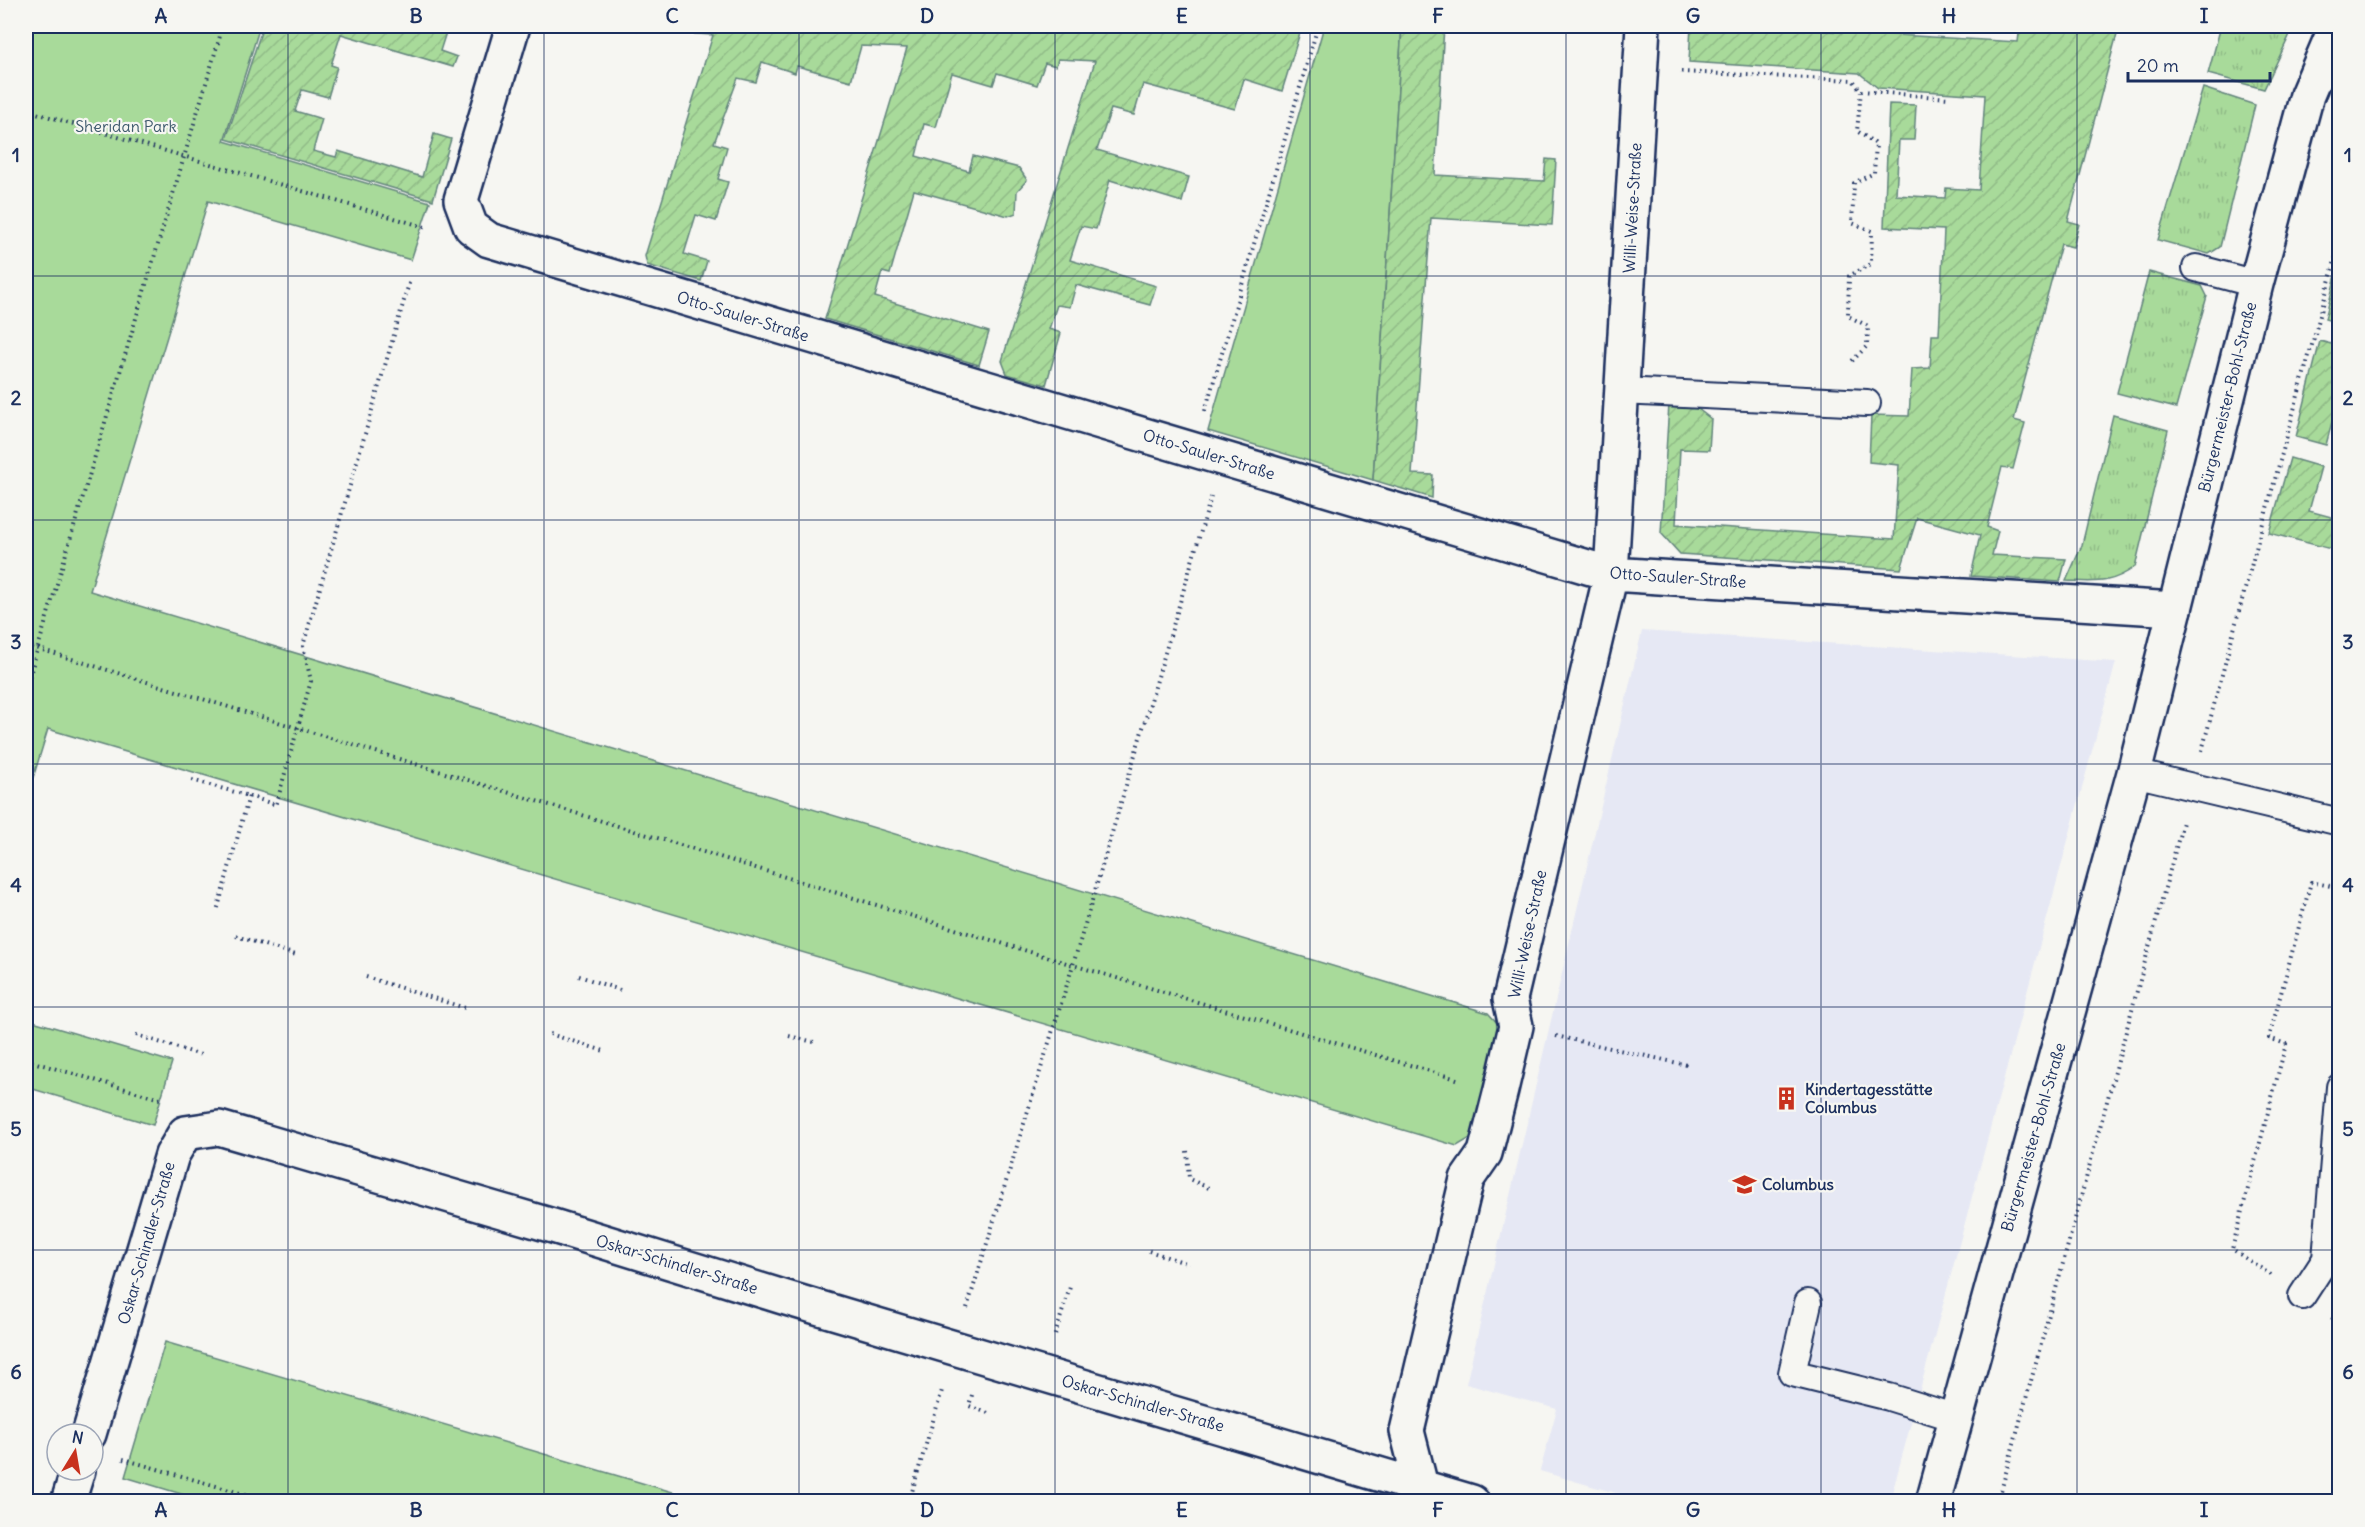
<svg xmlns="http://www.w3.org/2000/svg" width="2365" height="1527" viewBox="0 0 2365 1527" font-family="Delius,sans-serif">
<defs>
<pattern id="grass-tufts" width="24" height="20" patternUnits="userSpaceOnUse" patternTransform="scale(1.5)"><rect width="24" height="20" fill="#a8da9a"/><path d="M3 7l-1-3M5 7V3M7 7l1-3M15 17l-1-3M17 17v-4M19 17l1-3" fill="none" stroke="#90bb87"/></pattern>
<pattern id="garden-furrows" width="10" height="10" patternUnits="userSpaceOnUse" patternTransform="scale(1.5)"><rect width="10" height="10" fill="#a8da9a"/><path d="M-1 1l2-2M0 10L10 0M9 11l2-2" fill="none" stroke="#90bb87"/></pattern>
</defs>
<rect width="100%" height="100%" fill="#f6f6f2"/>
<filter id="ink" filterUnits="userSpaceOnUse"><feTurbulence type="fractalNoise" baseFrequency=".0167" numOctaves="2"/><feDisplacementMap in="SourceGraphic" scale="12" xChannelSelector="R" yChannelSelector="G"/><feConvolveMatrix kernelMatrix="1 2 1 2 8 2 1 2 1" color-interpolation-filters="sRGB"/></filter>
<g filter="url(#ink)">
<!-- built -->
<path fill="#e6e8f4" d="M1642,631l474,31 -226,839h-247l-103,-30 17,-62 -91,-25z"/>
<!-- grass -->
<path fill="url(#grass-tufts)" stroke="#62847c" stroke-width="1.5" d="M2221,26h73l-30,63 -56,-15z
M2203,88l52,17 -35,142 -11,7 -51,-14z
M2149,272l53,14 5,10 -31,112 -59,-15z
M2113,415l55,15 -33,137c-25,18 -40,15 -69,14l16,-36z"/>
<!-- park -->
<path fill="#a8da9a" stroke="#62847c" stroke-width="1.5" d="M26,26h234l-36,115 206,61 -19,58 -203,-59 -118,390 1398,422 12,13 -28,111 -15,9 -1409,-417 -22,72z
M1324,26h78l-29,454 -165,-49z
M26,1019l146,43 -19,63 -127,-38z
M165,1342l538,159 -495,1 -83,-25z"/>
<!-- garden -->
<path fill="url(#garden-furrows)" stroke="#62847c" stroke-width="1.5" d="M263,26h185l-8,25 17,6 -4,10 -112,-33 -10,31 6,2 -9,30 -26,-7 -7,21 27,8 -9,32 23,6 2,-6 84,26 12,-43 17,5 -18,61 -207,-61z
M566,26h668l45,3 1,-3h22l-20,65 -38,-12 -9,30 -92,-25 -9,31 -23,-6 -14,41 92,27 -7,25 -72,-22 -14,49 -15,-3 -11,34 86,26 -6,19 -74,-20 -6,22 -13,-2 -8,24 12,4 -15,52 -39,-11 -5,-13 93,-300 -37,-2 -2,7 -11,-3 -8,22 -40,-12 -4,12 -41,-12 -16,54 -12,-3 -8,32 53,15 4,-15 46,12 8,12 -10,11 -1,22 -8,3 -94,-26 -24,84 -8,-2 -7,25 114,35 -10,33 -154,-46 82,-271 -46,-2 -10,35 -54,-15 -2,7 -33,-11 -6,20 -18,-4 -24,65 13,4 -9,32 10,3 -12,39 -20,-6 -12,39 23,7 -6,20 -54,-16 -2,-9 68,-221z
M1402,26h42l-9,149 109,6 2,-22 10,1 -4,65 -121,-7 -19,256 21,1 -1,23 -59,-18z
M1691,26h51l276,16 2,-16h99l-51,195 11,3 -6,23 -12,-3 -47,176 11,3 -12,46 -11,-2 -15,60 11,4 -6,24 74,4 -6,23 -89,-6 9,-41 -63,-17 -16,51 -221,-15 -19,-21 8,-129 25,2 17,13 -2,31 -29,-1 -4,75 218,15 5,-74 -30,-3 2,-47 38,1 3,-47 18,-1 2,-33h7l5,-105 -60,-3 5,-123 27,1 -2,35h-15l-3,55 49,3 1,-10 33,2 6,-95 -107,-7 -19,-15 -170,-11z
M2339,263l1,60h-1l-14,-4z
M2320,341l19,5v49l-13,50 -30,-8z
M2290,458l31,9 -12,44 30,8v32l-70,-18z"/>
<g fill="none" stroke-linecap="round" stroke-linejoin="round">
<defs>
<path id="service" d="M2196,268l60,16
M1621,391l246,12
M2134,773l206,49
M2302,1296l24,-37 14,-172
M1808,1303l-16,70 97,24 67,21"/>
<path id="minor" d="M513,26l-52,174 10,27 18,13 1122,334 564,35
M89,1434l83,-279 13,-22 34,-5 334,98 230,71 689,205
M68,1502l10,-32
M1417,1502l4,-16 -14,-55 60,-252 18,-26 16,-63 15,-64 -6,-27 101,-425 32,-548"/>
<path id="tertiary" d="M1933,1502l201,-729 122,-489 51,-189 23,-54 10,-13"/>
</defs>
<!-- service casing -->
<use href="#service" stroke="#1b2f5e" stroke-width="30"/>
<!-- minor casing -->
<use href="#minor" stroke="#1b2f5e" stroke-width="38"/>
<!-- tertiary casing -->
<use href="#tertiary" stroke="#1b2f5e" stroke-width="38"/>
<!-- path -->
<path stroke="#1b2f5e" stroke-width="4" stroke-dasharray="1.5 4.5" stroke-linecap="butt" d="M1681,72l172,8 8,11 -4,40 19,13 -2,29 -20,10 -2,40 20,8 -1,33 -22,12 -1,40 20,10 -1,20 -18,18
M1861,91l88,7
M26,110l399,117
M1205,411l113,-385
M26,645l1047,320 387,115
M26,688l197,-662
M2202,751c44,-170 92,-339 138,-509
M192,780l57,16 -32,115
M249,796l27,9 35,-124 -8,-35 107,-366
M236,936l60,19
M579,976l41,14
M366,977l99,31
M550,1034l54,17
M136,1035l65,20
M789,1036l25,6
M1556,1036l131,29
M26,1060l134,39
M1187,1151l2,28 22,10
M1149,1251l40,13
M2271,1275l-39,-26 54,-205 -17,-6 42,-156 29,6
M967,1308l106,-343 138,-468
M2331,1318l9,7
M1055,1335l15,-48
M972,1395l-3,11 19,7
M123,1459l148,43
M909,1502l34,-115
M1998,1502l185,-680"/>
<!-- service -->
<use href="#service" stroke="#f6f6f2" stroke-width="26"/>
<!-- minor -->
<use href="#minor" stroke="#f6f6f2" stroke-width="33"/>
<!-- tertiary -->
<use href="#tertiary" stroke="#f6f6f2" stroke-width="33"/>
</g>
</g>
<!-- grid -->
<path fill="none" stroke="#1b2f5e" stroke-width="1.5" stroke-opacity="0.55" d="M288,26v1476M544,26v1476M799,26v1476M1055,26v1476M1310,26v1476M1566,26v1476M1821,26v1476M2077,26v1476M26,276h2314M26,520h2314M26,764h2314M26,1007h2314M26,1250h2314"/>
<!-- icons -->
<defs>
<symbol id="building-bare" viewBox="-9 -9 18 18"><path d="M-4-6H4V6H1V3H-1V6H-4ZM-2.5-4.3h1.7v1.8h-1.7ZM.8-4.3h1.7v1.8H.8ZM-2.5-1h1.7V.8h-1.7ZM.8-1h1.7V.8H.8Z" fill="#c8321e" stroke="#f6f6f2" stroke-width="2.5" paint-order="stroke"/></symbol>
<symbol id="school-bare" viewBox="-9 -9 18 18"><path d="M0-5L7-2L0 1L-7-2ZM-4 1L0 2.5L4 1V4Q0 6-4 4Z" fill="#c8321e" stroke="#f6f6f2" stroke-width="2.5" paint-order="stroke"/></symbol>
</defs>
<g fill-rule="evenodd">
<use href="#building-bare" x="1770" y="1082" width="33" height="33"/>
<use href="#school-bare" x="1728" y="1168" width="33" height="33"/>
</g>
<g text-anchor="middle" dominant-baseline="central" stroke-width="4.5" stroke-linejoin="round" paint-order="stroke">
<!-- park labels -->
<g font-size="16" fill="#3e5a6d" stroke="#f6f6f2">
<text x="126" y="126">Sheridan Park</text>
</g>
<!-- street labels -->
<g font-size="16" fill="#1b2f5e" stroke="#f6f6f2">
<text transform="translate(1632 208) rotate(-87)">Willi-Weise-Straße</text>
<text transform="translate(743 316) rotate(17)">Otto-Sauler-Straße</text>
<text transform="translate(2227 397) rotate(-76)">Bürgermeister-Bohl-Straße</text>
<text transform="translate(1209 454) rotate(17)">Otto-Sauler-Straße</text>
<text transform="translate(1678 577) rotate(4)">Otto-Sauler-Straße</text>
<text transform="translate(1527 934) rotate(-78)">Willi-Weise-Straße</text>
<text transform="translate(2033 1137) rotate(-74)">Bürgermeister-Bohl-Straße</text>
<text transform="translate(146 1243) rotate(-74)">Oskar-Schindler-Straße</text>
<text transform="translate(677 1264) rotate(17)">Oskar-Schindler-Straße</text>
<text transform="translate(1143 1403) rotate(16)">Oskar-Schindler-Straße</text>
</g>
<!-- poi labels -->
<g font-size="16" font-weight="bold" fill="#1b2f5e" stroke="#f6f6f2" text-anchor="start">
<text x="1805" y="1089">Kindertagesstätte<tspan x="1805" dy="18">Columbus</tspan></text>
<text x="1762" y="1184">Columbus</text>
</g>
</g>
<!-- margin -->
<rect width="2365" height="1527" fill="none" stroke="#f6f6f2" stroke-width="66"/>
<!-- north arrow -->
<g transform="translate(75 1452) rotate(11)"><circle r="28" fill="#f6f6f2" stroke="#9ea6b7" stroke-width="1.5"/>
<path d="M0-4.5L10 22L0 15L-10 22Z" fill="#c8321e"/>
<text y="-9" font-size="16" font-weight="bold" text-anchor="middle" fill="#1b2f5e">N</text>
</g>
<!-- scale -->
<path d="M2128 72v9h142v-9" fill="none" stroke="#1b2f5e" stroke-width="3"/>
<text x="2137" y="72" font-size="18" fill="#1b2f5e" stroke="#f6f6f2" stroke-width="4.5" paint-order="stroke">20 m</text>
<rect x="33" y="33" width="2299" height="1461" fill="none" stroke="#1b2f5e" stroke-width="2"/>
<g font-size="20" text-anchor="middle" font-weight="bold" fill="#1b2f5e">
<text x="161" y="23">A</text>
<text x="416" y="23">B</text>
<text x="672" y="23">C</text>
<text x="927" y="23">D</text>
<text x="1182" y="23">E</text>
<text x="1438" y="23">F</text>
<text x="1693" y="23">G</text>
<text x="1949" y="23">H</text>
<text x="2204" y="23">I</text>
<text x="16" y="162">1</text>
<text x="2348" y="162">1</text>
<text x="16" y="405">2</text>
<text x="2348" y="405">2</text>
<text x="16" y="649">3</text>
<text x="2348" y="649">3</text>
<text x="16" y="892">4</text>
<text x="2348" y="892">4</text>
<text x="16" y="1136">5</text>
<text x="2348" y="1136">5</text>
<text x="16" y="1379">6</text>
<text x="2348" y="1379">6</text>
<text x="161" y="1517">A</text>
<text x="416" y="1517">B</text>
<text x="672" y="1517">C</text>
<text x="927" y="1517">D</text>
<text x="1182" y="1517">E</text>
<text x="1438" y="1517">F</text>
<text x="1693" y="1517">G</text>
<text x="1949" y="1517">H</text>
<text x="2204" y="1517">I</text>
</g>
</svg>
